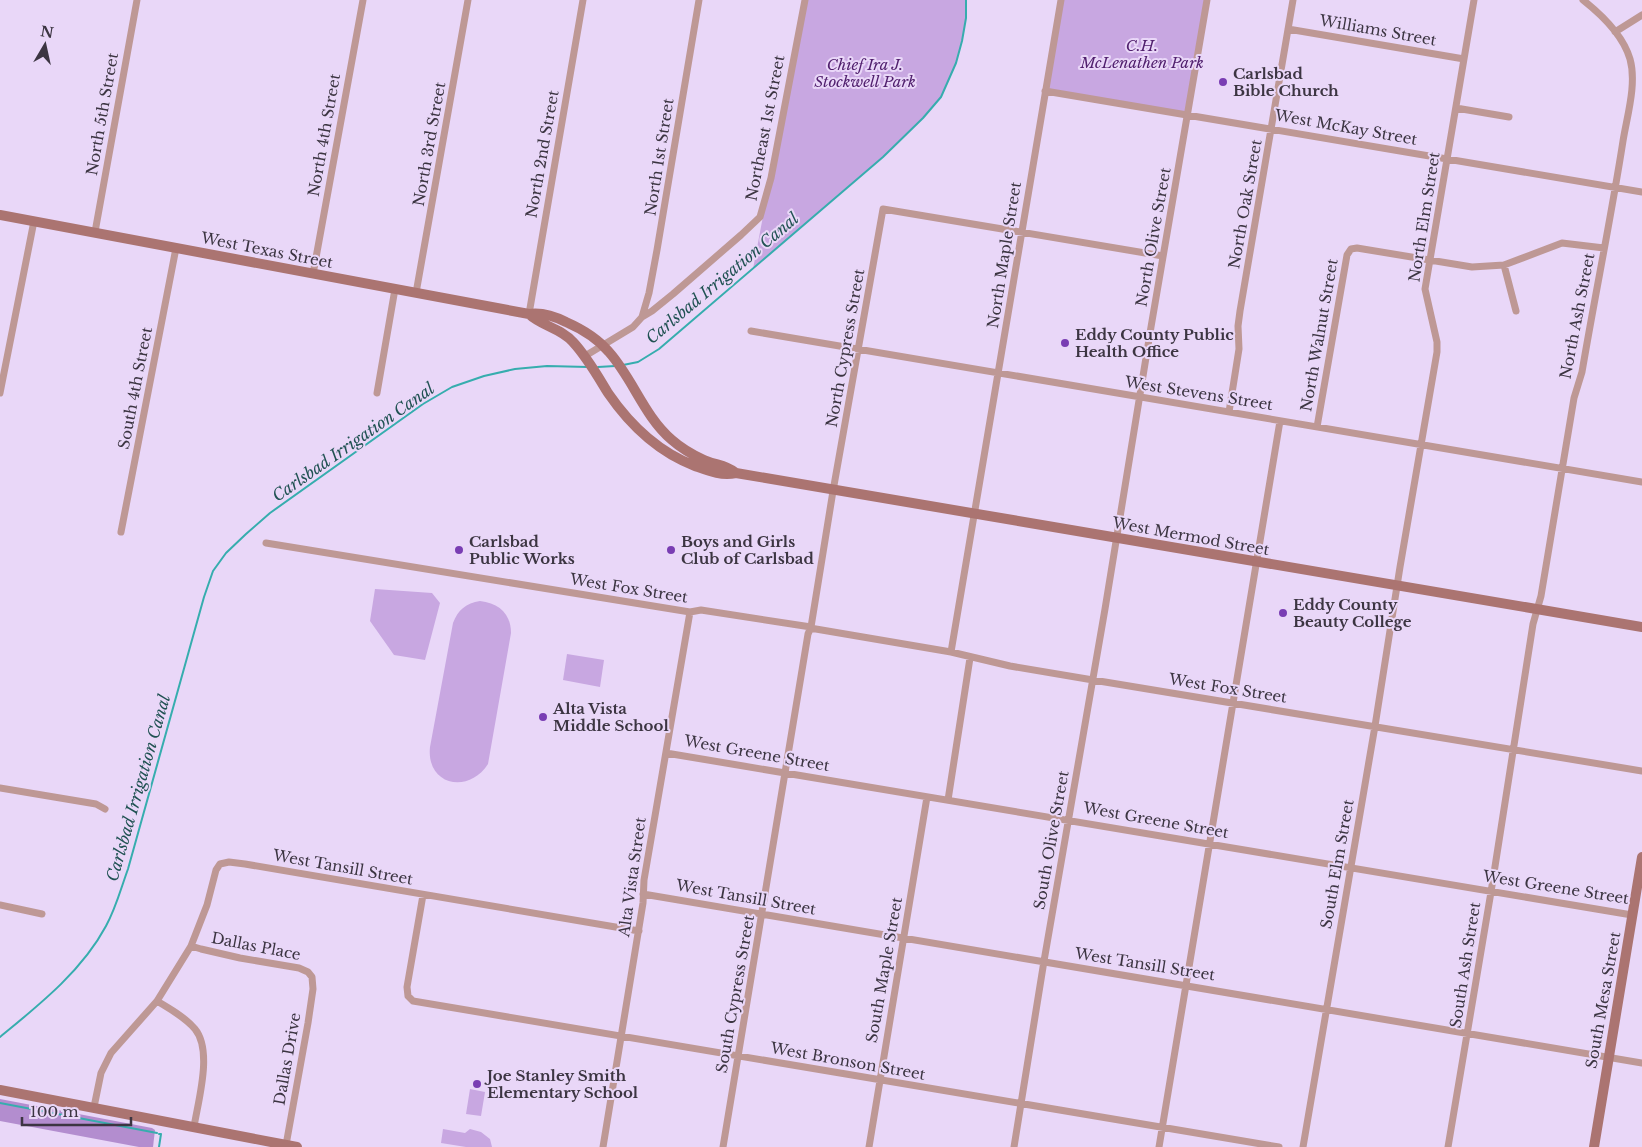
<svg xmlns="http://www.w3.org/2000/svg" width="1642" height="1147" viewBox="0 0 1642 1147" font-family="'Libre Baskerville',serif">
<rect width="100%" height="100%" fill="#e9d7f8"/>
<!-- green -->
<path fill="#c8a7e1" d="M804,0h162v18l-4,23 -6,22 -15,34 -18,21 -40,39 -130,112z
M1061,0h146l-20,114 -142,-23z
M375,589l57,4 8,10 -15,57 -31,-5 -24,-34z
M480,601c19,2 31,13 31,32l-23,131c-20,31 -62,21 -58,-17l23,-124c5,-13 13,-20 27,-22z
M567,654l37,6 -4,27 -37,-7z
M470,1089l15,3 -4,24 -15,-2z
M443,1129l22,4 5,-4 11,3 9,7 2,8h-26l-25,-4z"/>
<!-- forest -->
<path fill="#b38dcf" d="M0,1099l152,29 3,2 -2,17h-14l-139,-26z"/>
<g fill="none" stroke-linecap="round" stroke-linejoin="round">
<!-- stream -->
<path stroke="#36adae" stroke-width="2" d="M623,365l15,-3 21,-13 224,-192 40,-39 18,-21 15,-34 6,-22 4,-23v-18
M598,367l17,-1
M0,1037c39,-32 82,-66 106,-111 10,-18 15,-38 22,-57l76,-272 9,-26 13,-18 20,-19 24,-21 153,-109 29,-17 32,-11 31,-7 32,-3 41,1
M0,1103l157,30
M159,1147l2,-13h-2"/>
<!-- street -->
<path stroke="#be9895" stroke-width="7" d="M1288,29l176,30
M1615,32l27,-17
M1045,91l597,101
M1456,108l53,9
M95,232l42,-232
M1504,265l12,46
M313,274l50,-274
M416,293l52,-293
M529,314l54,-314
M642,317l7,-24 8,-43 42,-250
M751,331l891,151
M585,356l48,-29 9,-10 10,-6 21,-17 68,-59 19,-18 11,-39 34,-178
M0,393l34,-172
M377,393l18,-104
M1229,412l10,-63 -1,-23 2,-15 53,-311
M1317,427l30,-172 4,-6 6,-1 115,19 32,-2 58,-22 42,5
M121,532l55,-284
M266,543l424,69 11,-2 110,17
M810,628l141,24 59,14 83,14 549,91
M951,652l110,-652
M666,753l966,162
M0,788l96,16 9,5
M948,800l22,-142
M643,894l999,169
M423,895l-16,92 1,9 5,5c288,51 578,95 866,146
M0,905l42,9
M191,946l10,3 39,9 59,10 9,4 4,5 1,12 -5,34 -22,122
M157,1001c13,8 28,16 38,28 18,22 3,72 -1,98
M94,1107l7,-34 10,-20 46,-52 34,-55 16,-41 9,-35 4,-6 9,-2 16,2 394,67
M603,1147l40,-244 1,-23 46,-268
M723,1147l85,-513 3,-7 22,-136 50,-282 280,47
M869,1147l58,-350
M1014,1147l30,-186 61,-352 46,-282 56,-327
M1159,1147l121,-726
M1303,1147l72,-421 25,-159 37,-215v-10l-12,-53 49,-289
M1448,1147l43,-255 42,-268 8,-28 33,-198 8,-26c13,-77 29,-154 41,-231 4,-25 14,-57 7,-82 -7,-24 -28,-44 -47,-59"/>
<!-- secondary -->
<path stroke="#ab7471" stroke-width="10" d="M0,215l529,99c13,-2 25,2 37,8 16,7 32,17 43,30 24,27 35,64 63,88 9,8 21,15 32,20 14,6 20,4 32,13
M529,314c12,12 32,14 44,28 14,15 24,33 35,51 22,32 50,59 87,73 14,5 26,10 41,7l906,154
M0,1090l297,57
M1594,1147l48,-290"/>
</g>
<!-- markers -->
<g fill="#793db3" stroke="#e9d7f8" stroke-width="2">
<circle cx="1223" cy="82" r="5"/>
<circle cx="1065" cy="343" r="5"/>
<circle cx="459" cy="550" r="5"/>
<circle cx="671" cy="550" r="5"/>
<circle cx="1283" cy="613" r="5"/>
<circle cx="543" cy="717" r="5"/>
<circle cx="477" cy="1084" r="5"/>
</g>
<g text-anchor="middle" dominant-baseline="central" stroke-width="4" stroke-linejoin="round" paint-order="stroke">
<!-- street labels -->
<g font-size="15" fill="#3c3542" stroke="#e9d7f8">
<text transform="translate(1378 30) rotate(10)">Williams Street</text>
<text transform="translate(102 114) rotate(-80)">North 5th Street</text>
<text transform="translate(1346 127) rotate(10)">West McKay Street</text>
<text transform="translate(765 128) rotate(-79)">Northeast 1st Street</text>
<text transform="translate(324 135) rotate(-80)">North 4th Street</text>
<text transform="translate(429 144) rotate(-80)">North 3rd Street</text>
<text transform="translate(542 154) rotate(-80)">North 2nd Street</text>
<text transform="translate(659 157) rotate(-81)">North 1st Street</text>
<text transform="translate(1245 204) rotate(-80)">North Oak Street</text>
<text transform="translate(1424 217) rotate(-81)">North Elm Street</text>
<text transform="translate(1153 237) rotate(-80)">North Olive Street</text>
<text transform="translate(267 250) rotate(11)">West Texas Street</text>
<text transform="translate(1004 255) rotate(-81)">North Maple Street</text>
<text transform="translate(1577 316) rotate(-79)">North Ash Street</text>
<text transform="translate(1319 335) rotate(-80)">North Walnut Street</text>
<text transform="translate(845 348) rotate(-80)">North Cypress Street</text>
<text transform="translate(135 388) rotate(-79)">South 4th Street</text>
<text transform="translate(1199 393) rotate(9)">West Stevens Street</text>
<text transform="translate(1191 536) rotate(10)">West Mermod Street</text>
<text transform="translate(629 588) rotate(9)">West Fox Street</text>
<text transform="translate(1228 688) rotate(9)">West Fox Street</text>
<text transform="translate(757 753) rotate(10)">West Greene Street</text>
<text transform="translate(1156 820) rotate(10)">West Greene Street</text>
<text transform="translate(1051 840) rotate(-80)">South Olive Street</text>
<text transform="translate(1337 864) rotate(-80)">South Elm Street</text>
<text transform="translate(343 867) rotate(10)">West Tansill Street</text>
<text transform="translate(632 877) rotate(-82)">Alta Vista Street</text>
<text transform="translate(1556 887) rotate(9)">West Greene Street</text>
<text transform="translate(746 897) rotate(10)">West Tansill Street</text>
<text transform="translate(256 946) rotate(11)">Dallas Place</text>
<text transform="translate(1145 964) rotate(9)">West Tansill Street</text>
<text transform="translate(1465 965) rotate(-81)">South Ash Street</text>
<text transform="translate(884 970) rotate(-80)">South Maple Street</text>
<text transform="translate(735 994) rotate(-80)">South Cypress Street</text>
<text transform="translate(1603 1000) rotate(-80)">South Mesa Street</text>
<text transform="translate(287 1059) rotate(-80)">Dallas Drive</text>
<text transform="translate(848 1061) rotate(10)">West Bronson Street</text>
</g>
<!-- park labels -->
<g font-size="15" font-style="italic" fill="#51206e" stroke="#e9d7f8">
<text x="1142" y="45">C.H.<tspan x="1142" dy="17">McLenathen Park</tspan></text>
<text x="865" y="64">Chief Ira J.<tspan x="865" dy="17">Stockwell Park</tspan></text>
</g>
<!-- poi labels -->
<g font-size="15" font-weight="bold" fill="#3c3542" stroke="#e9d7f8" text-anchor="start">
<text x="1233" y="73">Carlsbad<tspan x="1233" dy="17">Bible Church</tspan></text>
<text x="1075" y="334">Eddy County Public<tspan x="1075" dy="17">Health Office</tspan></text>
<text x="469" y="541">Carlsbad<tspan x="469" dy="17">Public Works</tspan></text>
<text x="681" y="541">Boys and Girls<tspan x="681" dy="17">Club of Carlsbad</tspan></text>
<text x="1293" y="604">Eddy County<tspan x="1293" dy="17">Beauty College</tspan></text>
<text x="553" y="708">Alta Vista<tspan x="553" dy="17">Middle School</tspan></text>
<text x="487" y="1075">Joe Stanley Smith<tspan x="487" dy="17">Elementary School</tspan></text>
</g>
<!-- water labels -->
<g font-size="16" font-style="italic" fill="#215253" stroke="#e9d7f8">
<text transform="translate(722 278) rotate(-40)">Carlsbad Irrigation Canal</text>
<text transform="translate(353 442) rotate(-35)">Carlsbad Irrigation Canal</text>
<text transform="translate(138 788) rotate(-74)">Carlsbad Irrigation Canal</text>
</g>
</g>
<!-- north arrow -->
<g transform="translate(45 45) rotate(9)" stroke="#e9d7f8" stroke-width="4" paint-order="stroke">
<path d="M0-4L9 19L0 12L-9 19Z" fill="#3c3542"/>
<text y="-8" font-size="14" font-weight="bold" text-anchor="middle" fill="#3c3542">N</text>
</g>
<!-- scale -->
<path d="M22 1117v8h109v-8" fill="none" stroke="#3c3542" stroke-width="2.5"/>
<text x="30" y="1117" font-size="15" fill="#3c3542" stroke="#e9d7f8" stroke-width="4" paint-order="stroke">100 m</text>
</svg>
